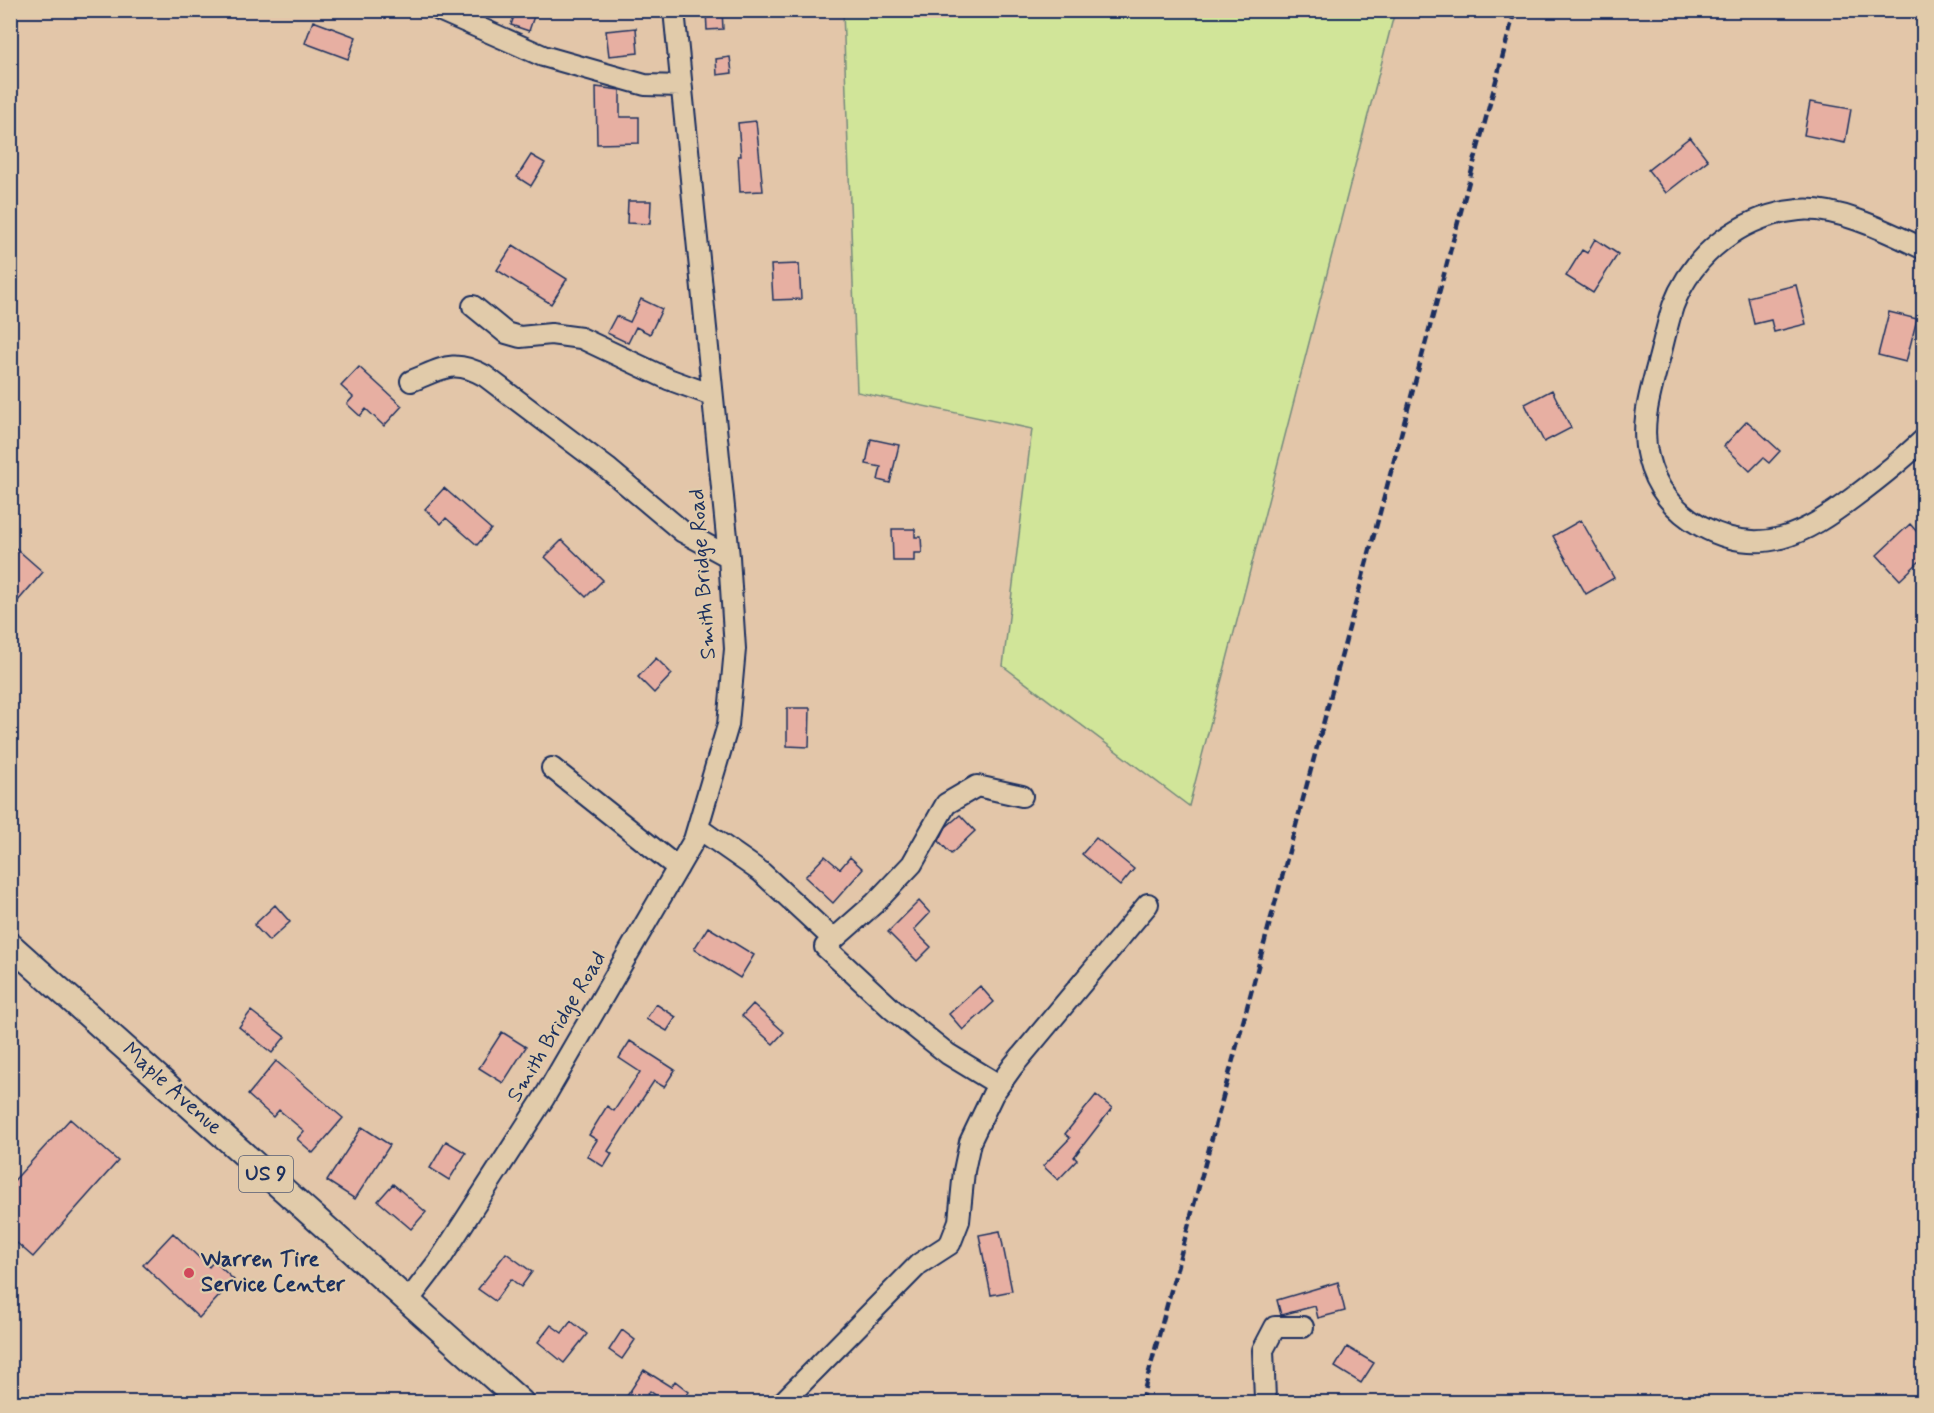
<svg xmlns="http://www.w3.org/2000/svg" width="1934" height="1413" viewBox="0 0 1934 1413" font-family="Mynerve,sans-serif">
<rect width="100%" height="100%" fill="#e3c6a9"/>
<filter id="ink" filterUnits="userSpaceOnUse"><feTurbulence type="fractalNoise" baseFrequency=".0167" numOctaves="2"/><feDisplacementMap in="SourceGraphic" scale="12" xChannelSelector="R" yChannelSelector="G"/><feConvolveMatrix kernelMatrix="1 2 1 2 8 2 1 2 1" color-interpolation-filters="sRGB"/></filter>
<g filter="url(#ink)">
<!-- green -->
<path fill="#d1e599" stroke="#768a7c" stroke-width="1.5" d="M843,11h552l-206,795 -186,-140 29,-237 -175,-37z"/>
<!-- building -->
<path fill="#e7afa2" stroke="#1b2f5e" stroke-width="1.5" d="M516,10h20l-7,21 -18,-6z
M706,10h16l1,19 -16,1z
M313,21l43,16 -8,22 -43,-16z
M636,28l2,25 -29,3 -3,-25z
M730,57l2,16 -15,2 -1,-16z
M596,87l24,3v27h19v26l-42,1z
M1810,102l41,7 -6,34 -41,-8z
M756,121l7,70 -23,1 -2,-36h3l-3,-33z
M1690,137l18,23 -42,33 -18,-23z
M531,155l14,8 -14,23 -14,-9z
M628,201h23l-1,23 -23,-1z
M1595,239l23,15 -25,39 -27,-17 16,-26 5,3z
M513,245l54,34 -16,25 -54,-34z
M799,264l2,35 -28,1 -2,-35z
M1796,285l10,39 -32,8 -3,-12 -17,4 -6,-27z
M641,299l21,10 -12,25 -14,-7 -8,16 -21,-10 9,-17 14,6z
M1889,312l28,7 -11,43 -28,-7z
M359,367l43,39 -18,20 -18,-17 -6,7 -13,-12 6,-7 -12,-11z
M1552,390l19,38 -27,14 -19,-38z
M1747,421l33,30 -11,12 -6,-5 -13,13 -26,-25z
M871,439l28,6 -9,38 -12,-3 3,-13 -15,-3z
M444,488l47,41 -14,16 -31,-27 -5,6 -16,-15z
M1581,520l33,58 -28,16 -33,-58z
M1910,524l7,8 6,-6v32l-23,22 -23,-25z
M892,529h23v8h6l1,16h-8v8h-21z
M562,540l41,40 -17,17 -41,-40z
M10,543l33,29 -33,38z
M656,658l16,16 -18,19 -16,-16z
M787,708h23l-1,39 -22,-1z
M960,815l15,16 -24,23 -12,-13 7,-14z
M1096,838l38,31 -14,17 -38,-32z
M825,856l15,13 10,-12 13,12 -30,34 -28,-26z
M919,901l11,12 -16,17 17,17 -14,14 -29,-29z
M275,905l15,17 -21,19 -15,-16z
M708,927l46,28 -14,23 -46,-29z
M980,986l14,16 -31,28 -14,-16z
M656,1004l20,13 -9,14 -21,-12z
M753,1004l31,28 -11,12 -31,-28z
M251,1011l34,26 -13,16 -33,-26z
M502,1032l24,15 -23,36 -24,-15z
M630,1041l45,29 -11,17 -10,-6 -46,70 4,3 -8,13 -17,-11 10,-16 -8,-5 18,-29 7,5 26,-39 -21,-14z
M276,1061l67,57 -30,35 -16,-14 7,-8 -25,-21 -6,7 -25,-22z
M1096,1095l16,13 -38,49 3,3 -19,20 -15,-14 27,-28 -5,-4z
M70,1119l48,42 -85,96 -23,-20v-52z
M362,1127l28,18 -35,54 -28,-18z
M446,1141l20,12 -17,27 -19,-12z
M393,1184l33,28 -15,17 -33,-28z
M1000,1231l12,60 -21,4 -12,-60z
M173,1233l36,34 5,-6 20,19 -35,38 -56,-53z
M506,1253l26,19 -11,15 -10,-8 -16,22 -17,-12z
M1338,1282l7,29 -27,7 -3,-12 -34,9 -4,-15z
M571,1321l16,13 -23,29 -26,-21 13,-17 11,8z
M622,1330l13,10 -13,19 -13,-9z
M1347,1347l27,16 -13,20 -26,-16z
M644,1370l27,17 4,-6 14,11 -7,10h-17l-15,-11 -7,11h-20z"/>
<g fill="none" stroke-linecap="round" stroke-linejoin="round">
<defs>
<path id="minor" d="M439,10l104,46 102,29 36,1
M1924,249c-34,-16 -87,-43 -125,-39 -56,5 -106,43 -126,96 -6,19 -10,39 -15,57 -8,31 -18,62 -10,94 7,30 26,54 53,69 60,33 104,8 153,-29 24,-18 48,-37 70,-58
M473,306l33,27 14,4 31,-3 30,4 87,41 44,16
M411,381c31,-12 42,-23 74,-5l122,92 76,64 46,25
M552,768l126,100
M698,828l63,44 71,66
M999,1085l-51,-31 -55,-44 -68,-63 50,-44 37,-39 34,-60 31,-18 45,10
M408,1301l33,-43 103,-160 150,-258 34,-115 7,-76 -6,-92 -55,-547
M783,1402l136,-138 31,-20 9,-23 5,-50 6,-29 23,-48 20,-28 135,-162
M1268,1402l-3,-3 -2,-49 12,-23h28"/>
<path id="major" d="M10,945l511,457"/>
</defs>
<!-- minor casing -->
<use href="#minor" stroke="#1b2f5e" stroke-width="24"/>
<!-- major casing -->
<use href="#major" stroke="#1b2f5e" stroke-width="28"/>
<!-- minor -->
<use href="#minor" stroke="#e1cbaa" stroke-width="20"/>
<!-- major -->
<use href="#major" stroke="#e1cbaa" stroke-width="24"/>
<!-- rail -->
<path stroke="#1b2f5e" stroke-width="4.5" stroke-dasharray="9 4.5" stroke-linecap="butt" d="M1141,1402l374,-1392"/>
</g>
</g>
<!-- markers -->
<circle fill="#d1495b" stroke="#e1cbaa" stroke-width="2" cx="189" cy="1273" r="6"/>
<g text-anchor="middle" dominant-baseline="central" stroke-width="4.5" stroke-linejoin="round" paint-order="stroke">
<!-- shield labels -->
<rect fill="#e1cbaa" stroke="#565e75" stroke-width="1.5" x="239" y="1156" width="54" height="36" rx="4.5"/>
<g font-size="21" font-weight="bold" fill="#1b2f5e">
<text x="266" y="1174">US 9</text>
</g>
<!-- street labels -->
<g font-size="22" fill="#1b2f5e" stroke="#e1cbaa">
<text transform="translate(703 574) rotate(-94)">Smith Bridge Road</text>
<text transform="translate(557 1027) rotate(-59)">Smith Bridge Road</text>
<text transform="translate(172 1089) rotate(42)">Maple Avenue</text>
</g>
<!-- poi labels -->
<g font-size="22" font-weight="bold" fill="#1b2f5e" stroke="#e1cbaa" text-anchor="start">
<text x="201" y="1260">Warren Tire<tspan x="201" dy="25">Service Center</tspan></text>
</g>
</g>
<!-- margin -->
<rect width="1934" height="1413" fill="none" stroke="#e1cbaa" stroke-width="36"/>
<rect x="18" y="18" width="1898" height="1377" fill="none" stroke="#1b2f5e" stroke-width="2" filter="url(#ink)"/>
</svg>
